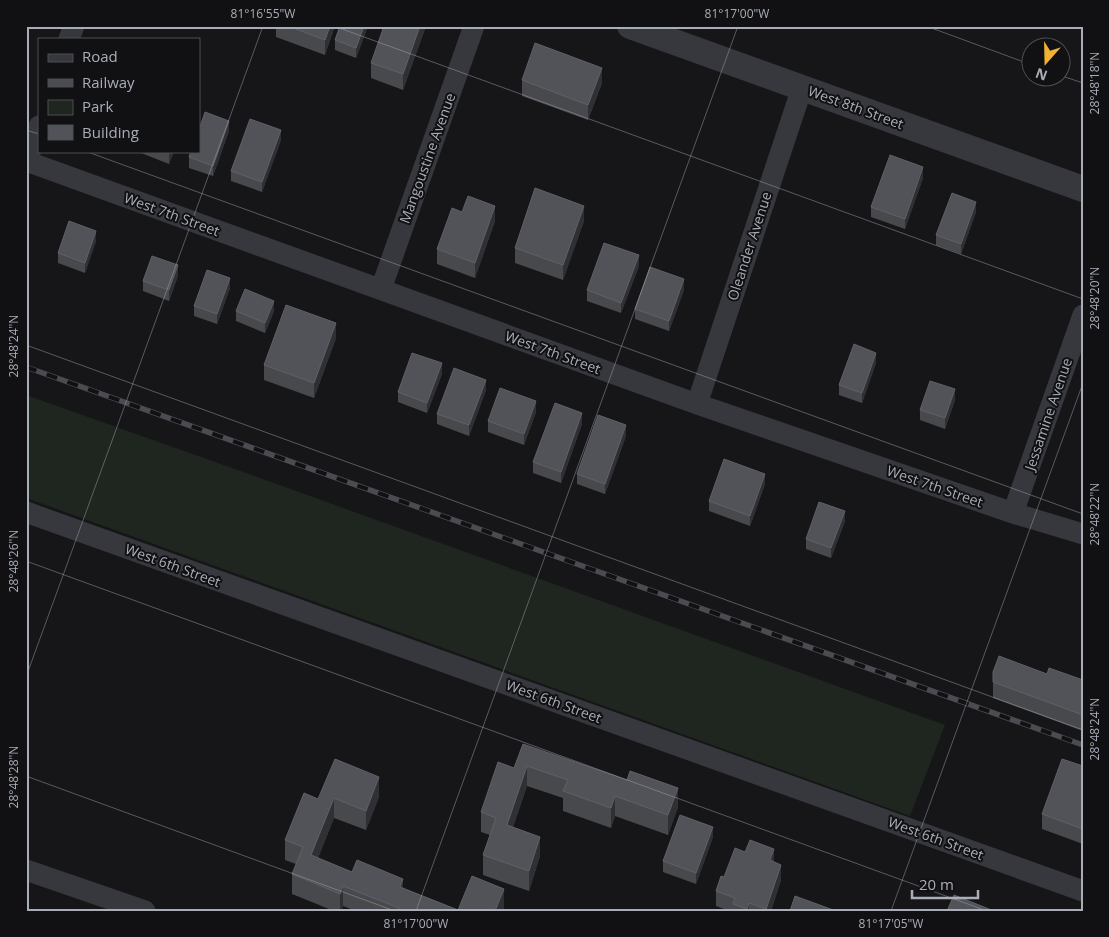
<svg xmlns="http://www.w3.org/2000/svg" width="1109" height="937" viewBox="0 0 1109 937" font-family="'Open Sans',sans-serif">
<rect width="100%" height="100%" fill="#161618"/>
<!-- green -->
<path fill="#1e261f" d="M26,395l248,88 671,242 -35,91 -884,-318z"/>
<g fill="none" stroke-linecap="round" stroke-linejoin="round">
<!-- minor -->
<path stroke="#37383d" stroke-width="21" d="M69,39l5,-13
M26,161l671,243 316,109 70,21
M27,161l12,-35
M381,289l93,-263
M697,404l105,-316
M26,512l1057,379
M1013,513l70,-198
M26,870l119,41"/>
<!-- tertiary -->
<path stroke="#37383d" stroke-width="26" d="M630,26l453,163"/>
<defs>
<path id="rail" d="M26,367l1057,378"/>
</defs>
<!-- rail casing -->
<use href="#rail" stroke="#4a4c52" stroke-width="5.5"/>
<!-- rail -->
<use href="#rail" stroke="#111113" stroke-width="4" stroke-dasharray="11" stroke-linecap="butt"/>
</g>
<!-- wall -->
<path fill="#47494d" d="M276,26h59l-10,29 -49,-18z
M340,26h28l-12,32 -21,-8v-10z
M426,26l-23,64 -32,-12v-15z
M522,80l80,3 -14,37 -66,-24z
M229,131l-16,45 -24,-8v-11z
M281,140l-19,52 -31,-11v-10z
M136,151h38l-5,13z
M923,178l-18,51 -34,-12v-10z
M462,212l33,9 -20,57 -38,-14v-15z
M976,212l-15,42 -25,-9v-10z
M584,221l-21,59 -48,-17v-15z
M96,241l-11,32 -27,-10v-10z
M639,266l-18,47 -34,-12v-11z
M178,276l-9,25 -26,-10v-10z
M230,288l-13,36 -23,-8v-10z
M684,290l-15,41 -34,-12v-10z
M236,311h38l-9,22 -29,-12z
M336,338l-22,60 -50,-18v-15z
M876,363l-14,40 -23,-8v-10z
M442,374l-15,39 -29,-11v-10z
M486,390l-17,46 -32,-12v-10z
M955,400l-10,29 -25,-9v-10z
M536,412l-12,33 -36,-13v-11z
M582,424l-21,59 -28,-10v-11z
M626,436l-21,58 -28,-10v-10z
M765,484l-15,42 -41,-15v-10z
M845,521l-14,37 -25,-9v-10z
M993,672l54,2 36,6v51l-90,-33z
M523,744l155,63 -10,28 -53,-19 -4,12 -48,-17v-13l-36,-12 -14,41 27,29 -11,35 -46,-16v-20l7,-20 -9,-3v-20l33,-44z
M1083,766v78l-41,-15v-15z
M379,797l-13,33 -32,-12 -16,40 34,14 51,16 55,22 46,-1 -1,2h-147l-13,-5 -2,5h-7l-42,-17v-20l4,-10 -11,-4v-20l33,-41z
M713,837l-17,47 -33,-12v-11z
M774,862l7,18 -10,31h-42l-13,-5v-15l8,-14z"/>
<!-- shaded-wall -->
<path fill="#2f3033" d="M330,26h5l-10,29v-15z
M364,26h4l-12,32v-10z
M420,26h6l-23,64v-16z
M602,68v15l-14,37v-15z
M229,121v10l-16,45v-10z
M281,130v10l-19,52v-10z
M169,151h5l-5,13z
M923,167v11l-18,51v-10z
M976,202v10l-15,42v-10z
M495,206v15l-20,57v-15z
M584,206v15l-21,59v-15z
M96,231v10l-11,32v-10z
M639,255v11l-18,47v-10z
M178,265v11l-9,25v-11z
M230,278v10l-13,36v-10z
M684,279v11l-15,41v-10z
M274,301v10l-9,22v-10z
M336,323v15l-22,60v-15z
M876,353v10l-14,40v-10z
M442,363v11l-15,39v-10z
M486,380v10l-17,46v-11z
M955,389v11l-10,29v-11z
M536,401v11l-12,33v-11z
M582,413v11l-21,59v-11z
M626,425v11l-21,58v-10z
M765,474v10l-15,42v-10z
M845,511v10l-14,37v-10z
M527,766v20l-20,59v-20z
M379,777v20l-13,33v-19z
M678,788v19l-10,28v-20z
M615,796v20l-4,12v-20z
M334,798v20l-23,57v-20z
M713,827v10l-17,47v-11z
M540,837v19l-11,35v-20z
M774,849v15l-4,-4z
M781,865v15l-10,31h-5z
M403,879v19l-3,-11z
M343,886v20l-2,5h-1v-17z
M504,889v20l-1,2h-8z
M749,903v8h-2v-2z"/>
<!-- building -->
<path fill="#525359" stroke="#5f6168" d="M288,26h42l-5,14z
M340,26h24l-8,22 -21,-8z
M384,26h36l-17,48 -32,-11z
M535,43l67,25 -14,37 -66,-25z
M205,112l24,9 -16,45 -24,-9 2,-6h8v-21z
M250,119l31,11 -19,52 -31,-11z
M890,155l33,12 -18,52 -34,-12z
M535,188l49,18 -21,59 -48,-17z
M952,193l24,9 -15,42 -25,-9z
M468,196l27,10 -20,57 -38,-14 15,-41 10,4z
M69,221l27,10 -11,32 -27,-10z
M604,243l35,12 -18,48 -34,-13z
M152,256l26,9 -9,25 -26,-9z
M650,267l34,12 -15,42 -34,-12z
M207,270l23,8 -13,36 -23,-8z
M245,289l29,12 -9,22 -29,-12z
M286,305l50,18 -22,60 -50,-18z
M854,344l22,9 -14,40 -23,-8z
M412,353l30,10 -15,40 -29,-11z
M454,368l32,12 -17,45 -32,-11z
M930,381l25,8 -10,29 -25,-8z
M500,388l36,13 -12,33 -36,-13z
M555,403l27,10 -21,59 -28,-10z
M598,415l28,10 -21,59 -28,-10z
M724,459l41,15 -15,42 -41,-15z
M819,502l26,9 -14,37 -25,-9z
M999,656l48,18 2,-6 34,12v35l-90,-33v-10z
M523,744l104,36 3,-9 48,17 -10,27 -53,-19 -4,12 -48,-17 5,-11 -41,-14 -20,59 33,12 -11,34 -46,-16 13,-37 -15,-6 17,-50 16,6z
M335,759l44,18 -13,34 -32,-13 -23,57 41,17 5,-12 46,19 -3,8 58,23 14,-34 32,13 -9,22h-97l1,-3 -56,-22 -3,8 -48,-20 11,-27 -18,-7 19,-47 14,6z
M1062,759l21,7v63l-41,-15z
M680,815l33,12 -17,46 -33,-12z
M750,840l24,9 -4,11 11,5 -15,44 -17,-6 -2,6 -14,-5 2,-6 -19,-7 5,-15 3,1 11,-29 10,4z
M954,895l40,16h-47z
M795,896l41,15h-46z"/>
<!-- ticks -->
<path fill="none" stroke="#a8adb8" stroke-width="1" stroke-opacity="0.45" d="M334,26l749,273M926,26l106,39M1062,76l21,7M26,130l13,4M85,151l998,363M26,345l1057,385M26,561l961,350M26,677l237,-651M26,776l369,135M416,911l322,-885M891,911l192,-528"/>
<g text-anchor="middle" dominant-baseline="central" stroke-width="4" stroke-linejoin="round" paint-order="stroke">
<!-- street labels -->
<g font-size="14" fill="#a8adb8" stroke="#111113">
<text transform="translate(856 107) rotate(20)">West 8th Street</text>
<text transform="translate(427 158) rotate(-70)">Mangoustine Avenue</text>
<text transform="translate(172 214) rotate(20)">West 7th Street</text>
<text transform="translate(749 246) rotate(-72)">Oleander Avenue</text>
<text transform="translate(553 352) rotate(20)">West 7th Street</text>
<text transform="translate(1048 414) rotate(-71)">Jessamine Avenue</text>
<text transform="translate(935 486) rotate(19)">West 7th Street</text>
<text transform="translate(173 565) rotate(20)">West 6th Street</text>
<text transform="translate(554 701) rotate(20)">West 6th Street</text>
<text transform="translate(936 838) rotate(20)">West 6th Street</text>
</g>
</g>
<!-- border -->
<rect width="1109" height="937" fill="none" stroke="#111113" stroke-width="55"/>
<!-- legend -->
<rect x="38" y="38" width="162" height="115" fill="#111113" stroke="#4d4f55"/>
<rect x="48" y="54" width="25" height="8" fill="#37383d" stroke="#4d4f55"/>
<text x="82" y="62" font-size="15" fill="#a8adb8">Road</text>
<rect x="48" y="79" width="25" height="8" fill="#4a4c52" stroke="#4d4f55"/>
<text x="82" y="88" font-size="15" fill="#a8adb8">Railway</text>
<rect x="48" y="100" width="25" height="15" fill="#1e261f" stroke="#4d4f55"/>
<text x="82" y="112" font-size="15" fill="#a8adb8">Park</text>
<rect x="48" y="125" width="25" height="15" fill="#525359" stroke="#4d4f55"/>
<text x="82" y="138" font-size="15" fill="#a8adb8">Building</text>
<!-- north arrow -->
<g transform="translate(1046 62) rotate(200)"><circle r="24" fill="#111113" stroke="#4d4f55"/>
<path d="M0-4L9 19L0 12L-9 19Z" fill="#f2b134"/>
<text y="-8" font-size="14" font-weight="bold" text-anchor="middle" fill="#a8adb8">N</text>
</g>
<!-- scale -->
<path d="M912 890v8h66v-8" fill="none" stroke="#a8adb8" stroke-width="2.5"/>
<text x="919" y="890" font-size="15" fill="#a8adb8" stroke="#111113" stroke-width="4" paint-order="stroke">20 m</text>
<rect x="28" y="28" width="1054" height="882" fill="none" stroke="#a8adb8" stroke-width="2"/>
<g font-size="12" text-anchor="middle" fill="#a8adb8">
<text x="263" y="18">81°16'55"W</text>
<text x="737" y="18">81°17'00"W</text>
<text transform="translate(1095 83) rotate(-90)" y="4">28°48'18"N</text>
<text transform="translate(1095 298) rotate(-90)" y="4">28°48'20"N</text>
<text transform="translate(14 346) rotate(-90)" y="4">28°48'24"N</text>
<text transform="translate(1095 514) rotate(-90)" y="4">28°48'22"N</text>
<text transform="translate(14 561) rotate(-90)" y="4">28°48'26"N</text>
<text transform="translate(1095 729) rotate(-90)" y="4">28°48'24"N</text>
<text transform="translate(14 777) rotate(-90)" y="4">28°48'28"N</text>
<text x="416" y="928">81°17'00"W</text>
<text x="891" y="928">81°17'05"W</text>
</g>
</svg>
